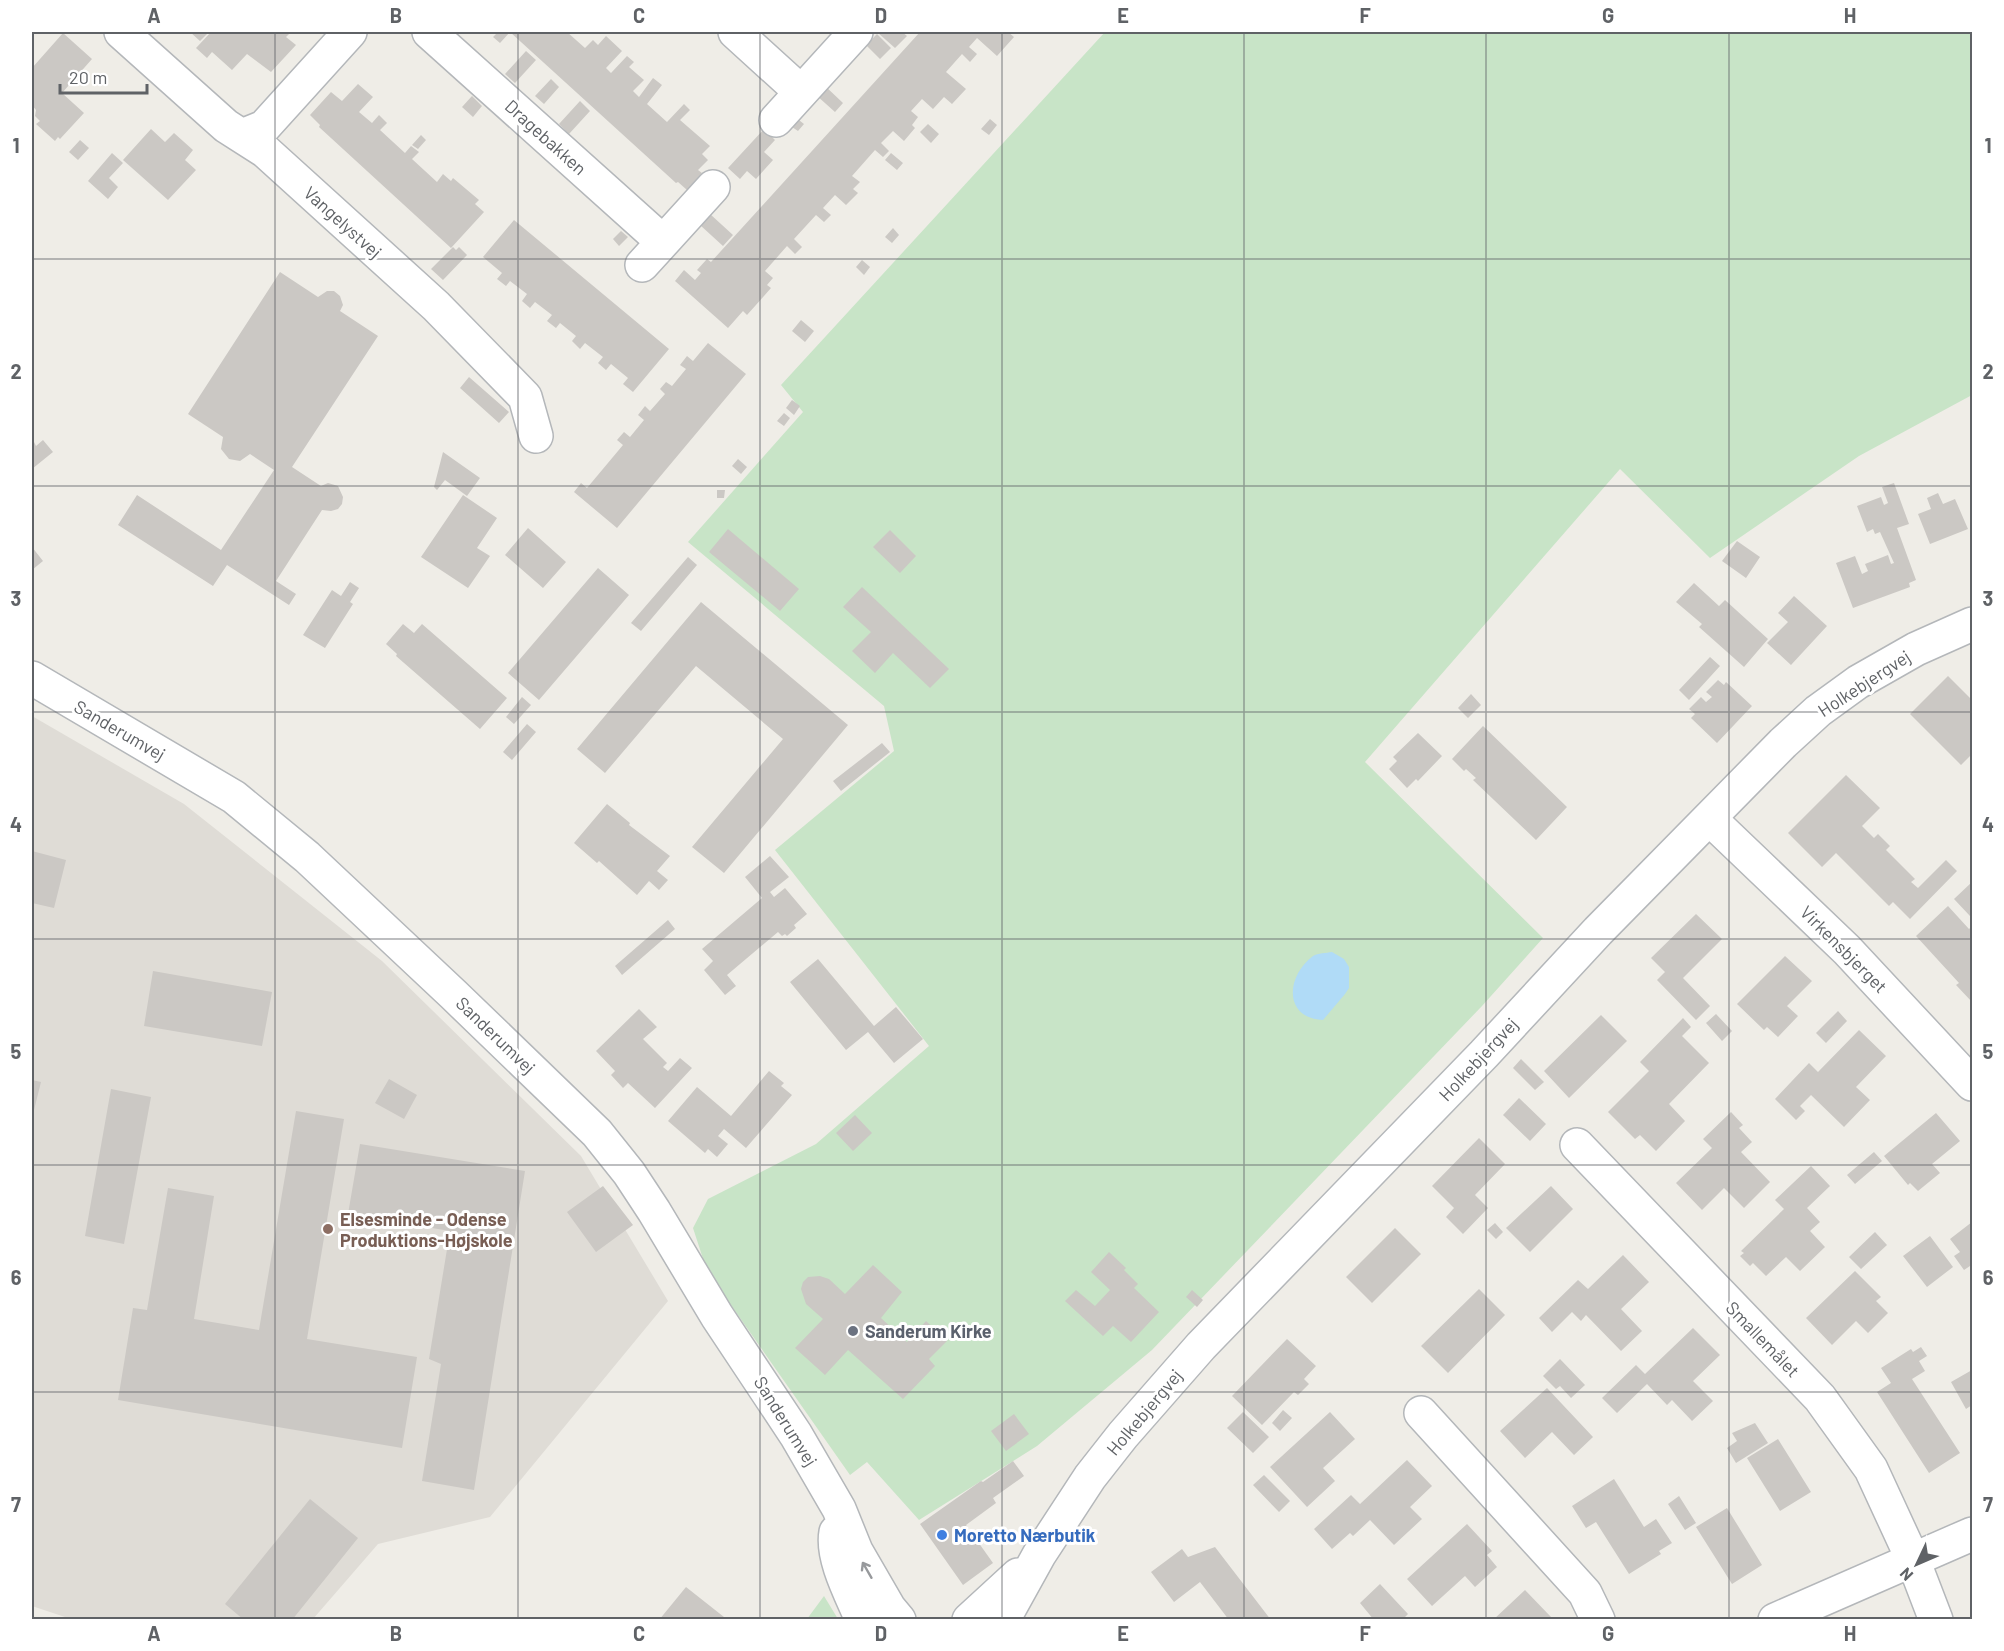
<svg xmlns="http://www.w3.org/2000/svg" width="2004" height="1651" viewBox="0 0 2004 1651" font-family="Barlow,sans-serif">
<rect width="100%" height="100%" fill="#efede7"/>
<!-- education -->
<path fill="#dfdcd6" d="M32,716l152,88 198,157 199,195 87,145 -178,216 -112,27 -65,75 -239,1 -42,-14z"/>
<!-- green -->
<path fill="#c8e4c7" d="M1105,32h867v363l-113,61 -149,102 -90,-89 -255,293 178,176 -61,68 -330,344 -115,96 -118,74 -52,-58 -17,13 -143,-204 -14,-43 15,-29 108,-55 113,-98 -154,-196 119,-99 -10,-45 -196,-164 115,-130 -22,-27z
M824,1596l14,23h-31z"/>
<!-- water -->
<path fill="#b0dbf7" d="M1332,952l12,7 5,8v21l-4,6 -22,26c-40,-2 -37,-44 -10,-64 5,-3 13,-3 19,-4z"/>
<!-- building -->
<path fill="#cbc8c4" d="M190,32h19l-9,9z
M211,32h80l-5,5 10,8 -25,27 -24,-18 -15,16 -20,-18 -5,6 -11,-10z
M498,32h69l18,16 8,-8 5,5 8,-9 16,15 -16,17 5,5 16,-17 7,6 -5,5 15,13 -11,11 6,6 14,-19 9,7 -15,19 20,18 17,-18 6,6 -10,10 30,26 -8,8 6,6 -10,10 4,3 -15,17 -9,-8 -2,1 -166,-151 -10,11 -7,-6z
M877,32h25l5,4 -12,12z
M920,32h88l6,5 -17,19 -20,-18 -8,9 8,7 -7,8 -8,-8 -16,18 20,17 -14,15 -8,-7 -11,12 -11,-10 -11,12 7,6 -6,8 3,3 -11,13 -11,-10 -12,12 8,8 -6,6 -8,-7 -23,26 8,6 -7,7 5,4 -12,12 -11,-10 -12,13 8,7 -7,7 -8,-7 -22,24 8,8 -7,7 -8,-8 -22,25 8,7 -6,7 4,3 -24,27 -4,-4 -15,17 -53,-47 9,-11 11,10 6,-7 -4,-3 10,-11 4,3z
M63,33l29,26 -30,34 22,20 -24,26 -2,-2 -3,4 -19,-17 4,-3 -5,-5 1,-6 -4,-5v-37z
M877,34l14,14 -11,11 -14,-14z
M526,51l10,9 -21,23 -10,-9z
M551,79l8,8 -15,17 -9,-8z
M358,84l15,13 -14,15 13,11 7,-8 8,8 -7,7 25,23 6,-7 8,6 -7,7 25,23 6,-8 8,7 2,-3 26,22 -4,4 9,8 -33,36 -132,-121 1,-2 -10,-10 21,-23 11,9z
M824,85l19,18 -8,9 -19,-17z
M472,96l10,10 -9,11 -11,-10z
M580,101l10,10 -21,23 -10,-10z
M795,117l9,7 -6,7 -9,-6z
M990,119l7,6 -8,10 -8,-6z
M928,124l11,10 -8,9 -11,-11z
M151,129l14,13 9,-9 19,17 -8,10 11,10 -28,30 -45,-40z
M764,129l11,11 -11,12 9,8 -17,19 -9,-8 -7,8 -12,-11z
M421,135l5,5 -8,9 -6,-4z
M80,140l9,8 -11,12 -9,-8z
M112,153l11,10 -14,15 9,9 -10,12 -20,-18z
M891,153l12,10 -6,7 -12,-10z
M710,214l23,21 -10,11 -23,-21z
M514,220l155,129 -36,43 -10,-8 5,-6 -17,-14 -5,6 -8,-7 5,-6 -18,-14 -5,6 -8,-8 4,-5 -16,-13 -4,5 -9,-7 5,-6 -17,-13 -5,6 -8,-7 5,-7 -17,-13 -4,5 -9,-7 5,-6 -19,-16z
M893,228l6,7 -7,8 -7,-6z
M621,231l7,6 -9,9 -6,-7z
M453,247l3,3 3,-3 8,8 -24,25 -12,-11z
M862,260l8,7 -6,8 -8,-8z
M280,272l38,25 9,-6h7l6,5 3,9 -3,6 38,25 -86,131 29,19 7,-3 10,3 5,11 -1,7 -4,5 -7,2 -9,-1 -46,71 20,13 -7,11 -62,-40 -14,21 -95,-61 19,-30 84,55 53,-80 -24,-16 -10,7 -11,-2 -8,-10 2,-12 -35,-23z
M801,320l13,11 -9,11 -13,-11z
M708,343l38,31 -129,154 -43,-36 7,-9 6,5 36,-43 -6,-5 7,-8 6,5 14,-17 -6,-5 7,-9 5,5 15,-17 -5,-5 6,-7 6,4 14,-17 -6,-4 7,-9 6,5z
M469,377l40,35 -10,11 -39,-35z
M792,400l8,6 -6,9 -8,-7z
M784,413l6,5 -6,8 -7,-5z
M32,438l4,8 7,-6 10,12 -21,17z
M443,452l37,26 -13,18 -22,-16 -8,10 -3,-3z
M738,459l9,8 -6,7 -9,-8z
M1894,483l15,41 -12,4 19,52 -7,3 1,4 -57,21 -17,-45 19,-7 7,18 6,-3 -3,-7 23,-9 3,9 3,-1 -14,-31 -5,2 -2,-5 -6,3 -10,-26 24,-9 3,8 4,-2 -6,-16z
M717,490h8l-1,8h-7z
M1938,493l5,11 12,-5 13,30 -38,15 -12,-30 13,-5 -4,-11z
M463,495l34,23 -20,30 13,8 -22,32 -47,-31z
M528,528l38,34 -23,26 -38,-33z
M728,529l71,60 -19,22 -71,-59z
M890,530l26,26 -16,17 -27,-26z
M1737,541l23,16 -14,21 -24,-17z
M32,547l11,14 -11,9z
M688,557l9,8 -56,66 -10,-8z
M598,568l31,27 -90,105 -31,-27z
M350,582l9,6 -9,14 3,2 -28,44 -22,-13 29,-45 9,6z
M1694,583l25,23 6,-6 43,39 -24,28 -45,-40 3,-3 -26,-22z
M862,587l87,82 -19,19 -37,-35 -18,20 -23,-22 19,-19 -28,-25z
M1794,596l33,30 -36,39 -24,-22 21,-21 -10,-9z
M701,602l147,123 -124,148 -32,-26 91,-108 -87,-73 -91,107 -28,-24z
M403,624l11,9 8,-9 85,74 -27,31 -84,-73 1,-2 -11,-10z
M1710,657l10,9 -31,34 -10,-10z
M1948,676l24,24v54l-11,11 -51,-51z
M1718,680l6,5 2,-3 26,24 -35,37 -26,-25 4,-4 -6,-5 12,-12 5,5 6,-5 -6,-5z
M1471,694l10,11 -13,13 -10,-10z
M522,697l9,8 -17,19 -8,-7z
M527,724l9,8 -24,28 -9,-8z
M1483,726l84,81 -31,33 -63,-60 3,-2 -10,-9 -2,2 -12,-12z
M1418,733l24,23 -24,25 -2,-2 -9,9 -18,-19 8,-8 -4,-4z
M882,743l8,9 -49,39 -8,-10z
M1846,775l34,33 -18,18 12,12 4,-4 12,12 -4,4 29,29 -4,3 7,6 28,-28 11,11 -47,48 -17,-17 -4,4 -53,-53 -14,14 -34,-34z
M607,804l23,19 -1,2 41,31 -13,15 11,9 -9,10 -10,-9 -12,14 -38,-34 -2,2 -23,-20z
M32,851l34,9 -12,48 -22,-5z
M770,856l19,21 -19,15 4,5 11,-9 22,26 -13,11 2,3 -9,8 -2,-2 -3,2 -4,-4 -51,43 9,11 -11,9 -21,-25 9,-9 -11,-12 60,-51 -17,-21z
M1972,882v31l-2,3 -16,-17z
M1948,906l21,23 3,-3v76l-16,-17 3,-2 -43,-47z
M1696,914l26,25 -39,39 27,28 -14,14 -39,-40 8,-8 -14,-14z
M668,920l7,9 -53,46 -7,-9z
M1785,956l27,25 -25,25 11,10 -20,21 -11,-10 -3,3 -27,-26z
M818,959l56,67 22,-19 27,32 -29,24 -26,-31 -22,18 -56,-68z
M153,971l119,21 -10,54 -118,-20z
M639,1009l18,18 -14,12 24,24 -4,4 5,4 12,-13 12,10 -37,40 -27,-25 -5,5 -12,-13 4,-4 -19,-20z
M1838,1011l9,10 -21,22 -10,-10z
M1716,1014l16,17 -10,10 -16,-18z
M1601,1015l26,26 -58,57 -25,-27z
M1683,1018l8,9 -9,9 27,27 -40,41 16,17 -29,30 -16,-16 -5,4 -27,-27 41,-41 -9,-9z
M1859,1030l27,26 -30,31 14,13 -26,27 -33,-32 -11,11 5,5 -9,9 -21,-21 34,-36 9,9z
M1521,1059l23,23 -9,8 -22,-22z
M769,1071l15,12 -3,3 11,9 -46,53 -22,-19 -6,7 10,8 -11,13 -9,-8 -3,4 -37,-32 29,-34 34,29z
M389,1079l28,16 -13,24 -29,-16z
M32,1080l9,2 -9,36z
M111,1089l40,8 -27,147 -39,-8z
M1519,1098l27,26 -16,17 -27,-26z
M296,1111l48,8 -37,220 110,18 -15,91 -284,-48 15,-92 14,2 21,-122 46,8 -20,123 65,11z
M1731,1112l12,13 -4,3 13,14 -11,10 29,30 -26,26 -20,-20 -22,22 -26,-27 36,-35 -9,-9z
M1936,1113l24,28 -28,23 8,9 -22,18 -8,-8 -2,2 -24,-29z
M855,1115l17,18 -19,18 -17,-18z
M1479,1138l26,26 -30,31 13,13 -25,26 -17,-17 8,-9 -22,-22z
M360,1144l165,27 -51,319 -52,-9 19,-117 -12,-5 21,-128 -102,-17z
M1874,1152l8,9 -27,23 -8,-9z
M1811,1166l19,20 -23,22 13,14 -10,9 15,16 -25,24 -14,-14 -20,19 -13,-13 -3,3 -10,-10 4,-3 -3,-2 43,-42 -9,-9z
M603,1186l30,39 -37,27 -29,-40z
M1551,1186l22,23 -43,43 -24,-24z
M1972,1222v48l-2,-4 -6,4 -10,-14 6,-4 -10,-13z
M1495,1223l8,9 -7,7 -9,-9z
M1395,1228l26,26 -49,49 -26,-26z
M1875,1232l12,13 -26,24 -12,-12z
M1930,1236l23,31 -26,20 -24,-31z
M1109,1252l17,16 -2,2 14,14 -4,4 25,24 -28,30 -18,-16 -10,10 -38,-35 11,-11 19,16 15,-16 -19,-18z
M1623,1255l26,27 -28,27 21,22 -21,20 -35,-36 -5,6 -9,-9 -20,20 -13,-14 39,-38 10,9z
M873,1265l29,27 -21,26 26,24 19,-21 21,20 -18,18 6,7 -32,33 -55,-49 -23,25 -30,-27 28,-29 -17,-15 -5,-15 2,-7 5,-5 12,-1 9,3 16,15z
M1855,1271l26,26 -5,4 12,12 -20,20 -12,-12 -24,24 -26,-27z
M1479,1289l26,26 -57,58 -27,-27z
M1192,1290l11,10 -6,7 -11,-10z
M1693,1328l27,27 -27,26 20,20 -21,20 -20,-21 -5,5 -20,-21 -30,29 -15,-15 34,-33 9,9z
M1287,1339l29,27 -12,13 5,5 -11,11 -4,-3 -32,33 -30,-29z
M1921,1347l6,9 -8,5 6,10 -13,8 48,74 -31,20 -52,-81 14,-9 -10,-15 30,-19 2,3z
M1560,1359l25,26 -14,13 -11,-12 -4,3 -13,-13z
M1972,1370v35l-6,4 -15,-27z
M1547,1388l46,49 -19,18 -22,-23 -27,26 -25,-27z
M1283,1410l9,8 -12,13 -8,-8z
M1243,1412l26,25 -16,16 -26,-25z
M1330,1412l25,27 -32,29 12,13 -28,26 -37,-40z
M1014,1414l15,20 -23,17 -15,-20z
M1755,1423l13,20 -32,20 -9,-15 10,-7 -5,-8z
M1778,1439l33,53 -31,19 -33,-53z
M1407,1460l25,26 -22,21 12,12 -28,26 -24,-25 -17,16 -3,-3 -18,16 -18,-20 37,-34 9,9z
M1013,1461l11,15 -31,22 3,5 -30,22 27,38 -30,22 -43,-61 61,-43 2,1z
M1264,1475l26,26 -11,11 -26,-27z
M1614,1479l30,48 12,-8 16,24 -13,8 2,3 -32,20 -33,-52 -10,6 -14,-22z
M1679,1496l17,27 -11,7 -17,-26z
M310,1499l48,39 -66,82h-48l-19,-16z
M1727,1508l35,57 -30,19 -36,-57z
M1467,1524l25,27 -5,4 10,12 -22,20 -10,-11 -33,30 -25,-27z
M1215,1547l56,73h-42l-29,-38 -26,20 -23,-30 31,-23 6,8z
M1380,1584l28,30 -6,6h-28l-14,-17z
M686,1587l38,30 -2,3h-63z
M1525,1590l26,27 -4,3h-54z"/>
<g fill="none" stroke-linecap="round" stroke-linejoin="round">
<defs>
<path id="minor" d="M121,32l105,94 39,25 171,155 89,91 11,39
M429,32l234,210
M735,32l66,60
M776,120l80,-88
M242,136l22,-9 86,-95
M642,265l71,-78
M1710,819l137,131 125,134
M1577,1145l243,253 51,71 42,91 23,60
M1421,1413l164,180 13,27
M1775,1620l197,-86"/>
<path id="tertiary" d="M32,678l202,119 73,60 147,138 143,138 32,40 25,38 63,105 79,119 43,74 17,42 33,57 10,12
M836,1532c-5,26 16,64 26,88
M969,1620l49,-45
M1003,1620l36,-65 51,-78 33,-42 78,-89 283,-292 114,-123 185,-188 35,-32 40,-29 58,-33 56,-25"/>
</defs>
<!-- minor casing -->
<use href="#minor" stroke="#b4b7ba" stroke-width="36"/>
<!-- tertiary casing -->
<use href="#tertiary" stroke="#b4b7ba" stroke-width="36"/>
<!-- minor -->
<use href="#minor" stroke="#fff" stroke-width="33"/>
<!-- tertiary -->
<use href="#tertiary" stroke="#fff" stroke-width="33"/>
</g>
<!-- one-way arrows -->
<defs><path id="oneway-shaft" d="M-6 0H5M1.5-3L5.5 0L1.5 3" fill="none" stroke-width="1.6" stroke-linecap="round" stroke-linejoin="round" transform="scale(1.5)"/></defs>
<use stroke="#97999c" href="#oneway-shaft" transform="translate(867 1570) rotate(-120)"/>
<!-- grid -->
<path fill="none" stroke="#5f6266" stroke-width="1.5" stroke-opacity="0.55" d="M275,32v1588M518,32v1588M760,32v1588M1002,32v1588M1244,32v1588M1486,32v1588M1729,32v1588M32,259h1940M32,486h1940M32,712h1940M32,939h1940M32,1165h1940M32,1392h1940"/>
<!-- markers -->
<circle fill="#8d6e63" stroke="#fff" stroke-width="2" cx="328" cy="1229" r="6"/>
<circle fill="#6b7280" stroke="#fff" stroke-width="2" cx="853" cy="1331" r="6"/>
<circle fill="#3f7fe0" stroke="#fff" stroke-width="2" cx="942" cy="1535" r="6"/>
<g text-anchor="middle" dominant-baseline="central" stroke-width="6" stroke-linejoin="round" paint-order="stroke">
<!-- street labels -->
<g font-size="18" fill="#5f6266" stroke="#fff">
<text transform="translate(546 137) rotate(42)">Dragebakken</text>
<text transform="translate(343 222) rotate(42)">Vangelystvej</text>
<text transform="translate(1864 683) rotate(-33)">Holkebjergvej</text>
<text transform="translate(120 730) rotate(30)">Sanderumvej</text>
<text transform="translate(1844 949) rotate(45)">Virkensbjerget</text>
<text transform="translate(496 1035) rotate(44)">Sanderumvej</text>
<text transform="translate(1478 1059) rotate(-47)">Holkebjergvej</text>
<text transform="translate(1763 1339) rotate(46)">Smallemålet</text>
<text transform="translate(1144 1412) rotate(-50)">Holkebjergvej</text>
<text transform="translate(786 1421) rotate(58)">Sanderumvej</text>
</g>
<!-- education labels -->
<g font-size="18" font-weight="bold" fill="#785e54" stroke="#fff" text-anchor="start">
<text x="340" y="1219">Elsesminde - Odense<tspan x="340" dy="21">Produktions-Højskole</tspan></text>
</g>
<!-- worship labels -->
<g font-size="18" font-weight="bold" fill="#5b616d" stroke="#fff" text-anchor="start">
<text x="865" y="1331">Sanderum Kirke</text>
</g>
<!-- shop labels -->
<g font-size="18" font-weight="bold" fill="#366cbe" stroke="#fff" text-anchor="start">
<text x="954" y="1535">Moretto Nærbutik</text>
</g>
</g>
<!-- border -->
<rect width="2004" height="1651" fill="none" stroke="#ffffff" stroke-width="66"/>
<!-- north arrow -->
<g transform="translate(1917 1564) rotate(226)" stroke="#ffffff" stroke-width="4.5" paint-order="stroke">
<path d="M0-4.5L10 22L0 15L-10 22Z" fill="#5f6266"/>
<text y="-9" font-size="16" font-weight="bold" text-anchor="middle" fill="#5f6266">N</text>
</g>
<!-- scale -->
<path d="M60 84v9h87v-9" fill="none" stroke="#5f6266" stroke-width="3"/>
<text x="69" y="84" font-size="18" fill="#5f6266" stroke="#ffffff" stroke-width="4.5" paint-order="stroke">20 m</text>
<rect x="33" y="33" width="1938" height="1585" fill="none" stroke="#5f6266" stroke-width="2"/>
<g font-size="20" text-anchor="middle" font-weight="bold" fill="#5f6266">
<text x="154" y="23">A</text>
<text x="396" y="23">B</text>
<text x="639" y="23">C</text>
<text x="881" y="23">D</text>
<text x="1123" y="23">E</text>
<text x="1365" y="23">F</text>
<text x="1608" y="23">G</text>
<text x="1850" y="23">H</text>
<text x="16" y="153">1</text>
<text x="1988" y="153">1</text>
<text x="16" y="379">2</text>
<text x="1988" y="379">2</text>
<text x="16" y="606">3</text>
<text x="1988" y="606">3</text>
<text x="16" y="832">4</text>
<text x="1988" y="832">4</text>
<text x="16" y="1059">5</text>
<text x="1988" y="1059">5</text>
<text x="16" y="1285">6</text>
<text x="1988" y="1285">6</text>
<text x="16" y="1512">7</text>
<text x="1988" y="1512">7</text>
<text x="154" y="1641">A</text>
<text x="396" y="1641">B</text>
<text x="639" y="1641">C</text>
<text x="881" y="1641">D</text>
<text x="1123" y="1641">E</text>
<text x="1365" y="1641">F</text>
<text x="1608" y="1641">G</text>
<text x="1850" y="1641">H</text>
</g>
</svg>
